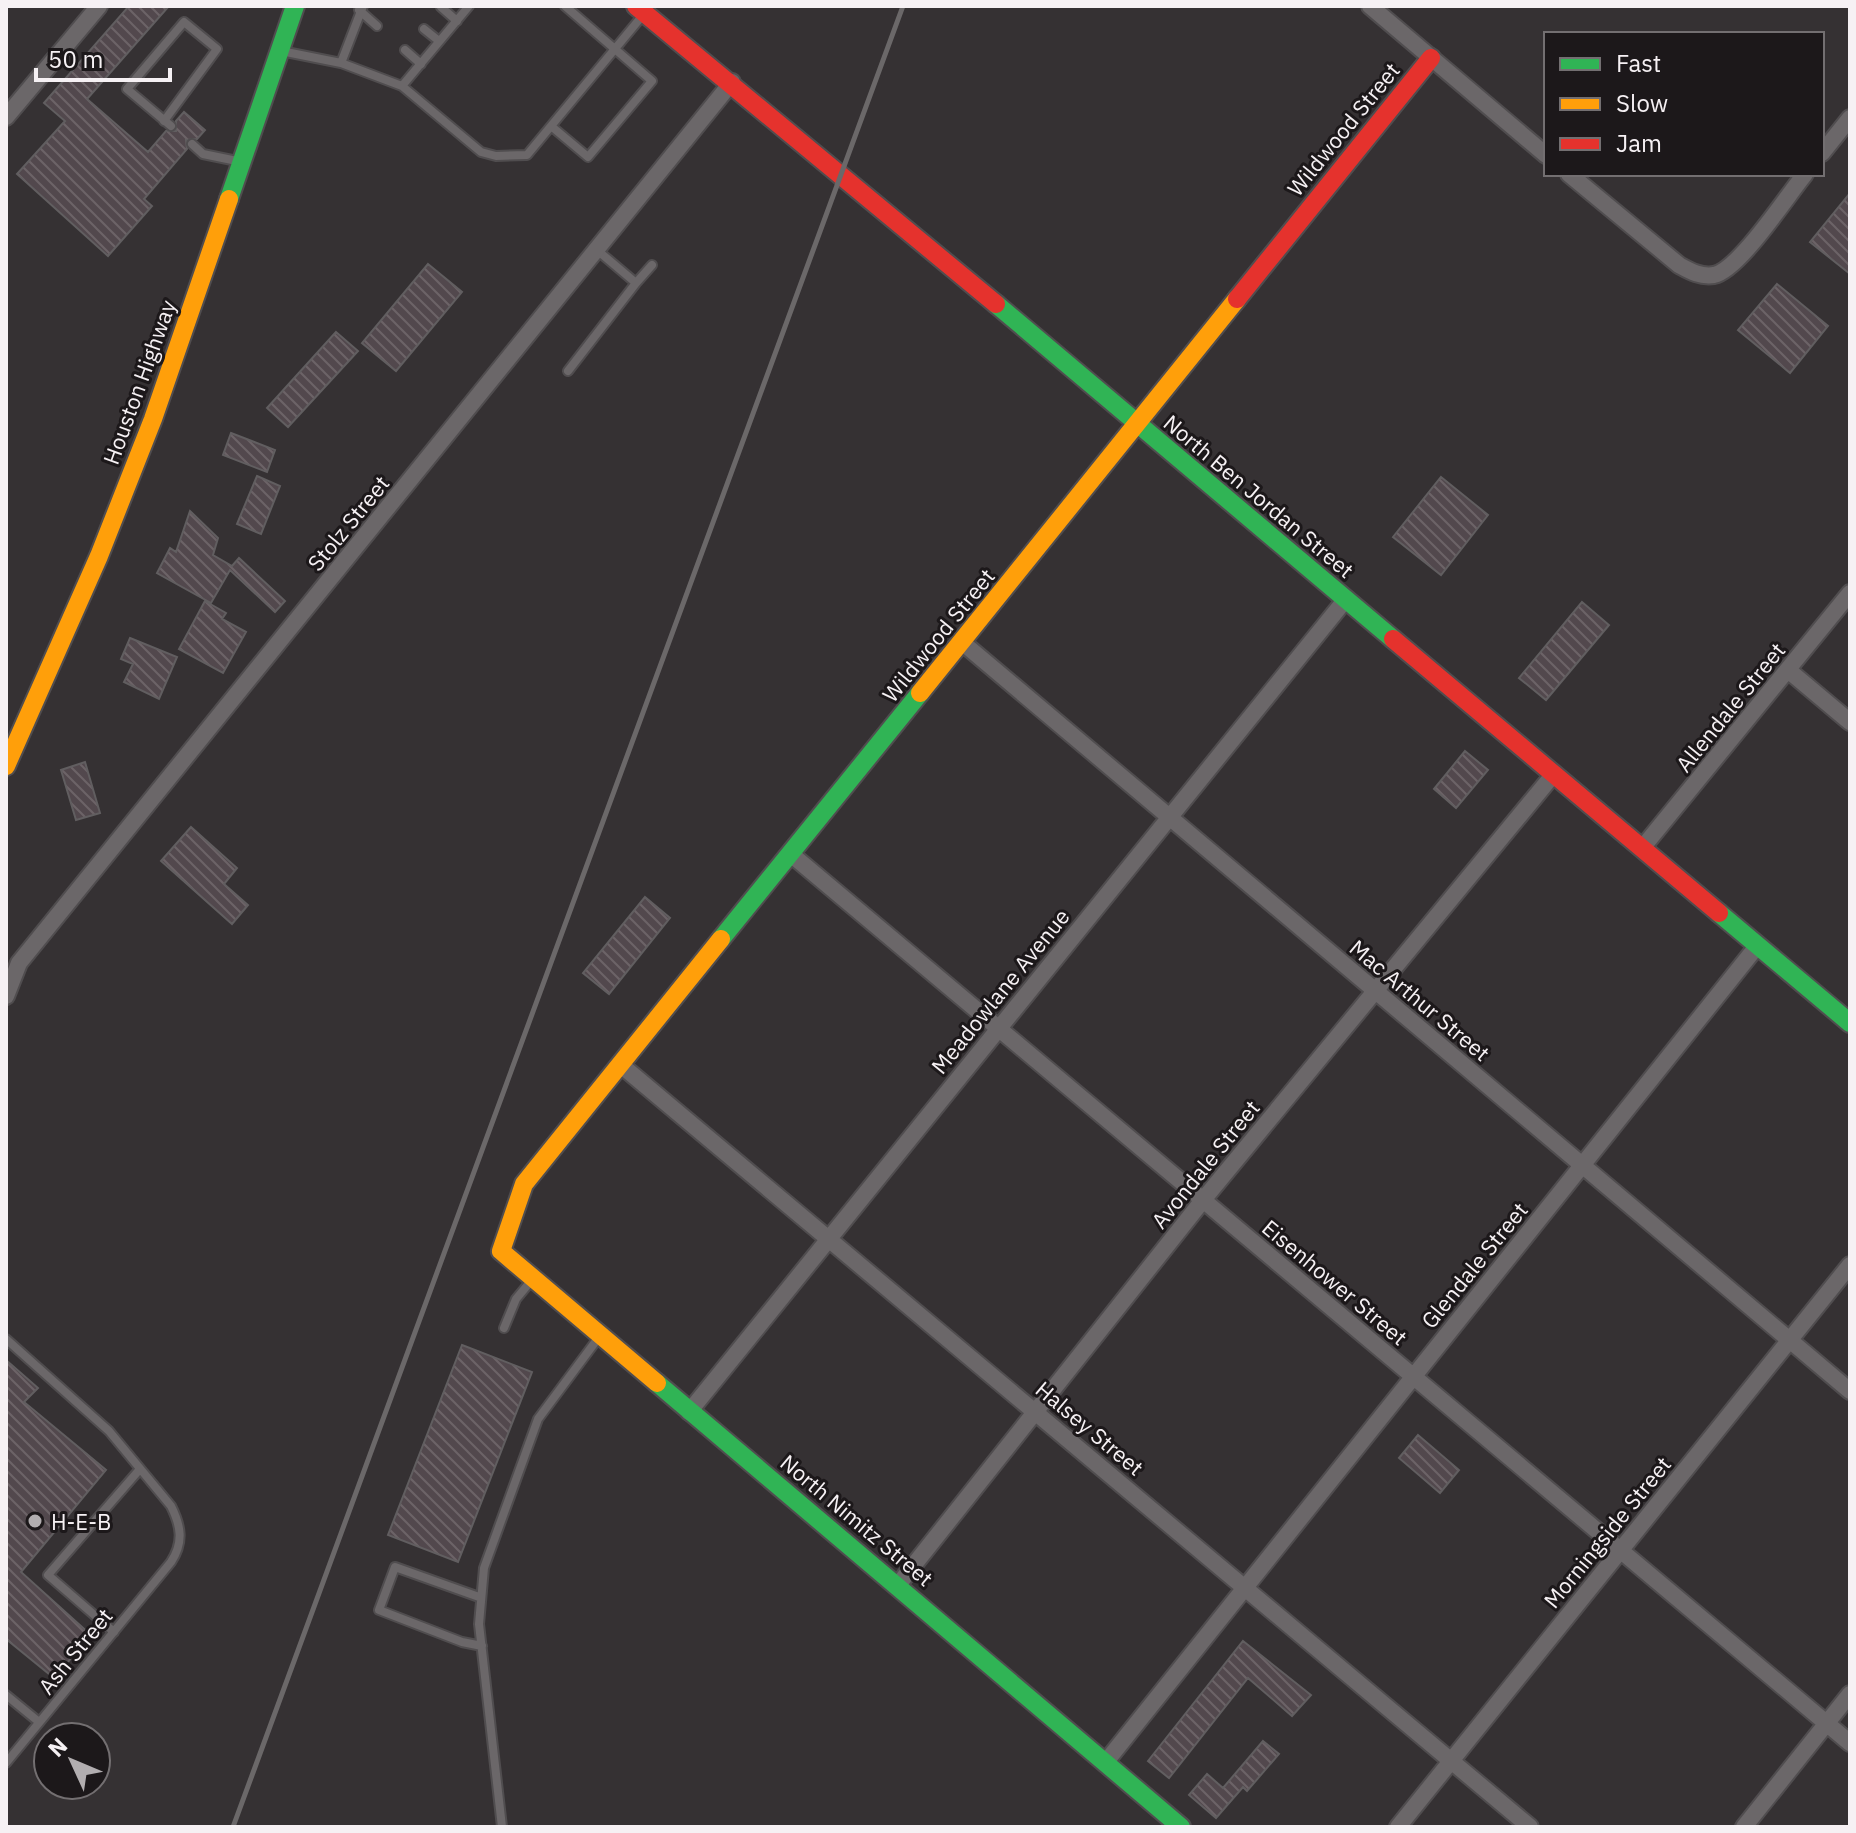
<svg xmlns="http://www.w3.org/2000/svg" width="1856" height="1833" viewBox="0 0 1856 1833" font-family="'IBM Plex Sans',sans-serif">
<defs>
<pattern id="building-back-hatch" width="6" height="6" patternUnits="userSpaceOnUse" patternTransform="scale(2)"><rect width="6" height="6" fill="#52484d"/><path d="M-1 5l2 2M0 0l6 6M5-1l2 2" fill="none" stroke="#6c6367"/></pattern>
</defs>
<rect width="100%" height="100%" fill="#353133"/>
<!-- building -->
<path fill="url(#building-back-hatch)" stroke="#615e60" stroke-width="2" d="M129,6h40l-82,93 61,53 18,-21h10v-10l8,-9 21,18 -8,9 -11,1 1,9 -43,50 8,7 -44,50 -91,-82 48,-53 -21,-18z
M1850,193v81l-40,-32z
M428,264l34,28 -66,79 -34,-28z
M1777,284l51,42 -38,47 -52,-43z
M336,332l22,19 -70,76 -21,-19z
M231,433l44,17 -8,22 -44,-17z
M257,476l23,10 -19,48 -24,-10z
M1441,477l47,38 -47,60 -48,-38z
M190,511l28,27 -5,17 19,11 7,-8 46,43 -10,11 -45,-42 -19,33 -54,-30 13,-25 6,4z
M205,601l21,12 -4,6 24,13 -23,41 -44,-24z
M1582,602l27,23 -63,75 -27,-22z
M130,638l47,19 -18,42 -35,-17 9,-18 -12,-5z
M1465,751l23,19 -32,38 -22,-19z
M85,762l15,51 -24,7 -15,-50z
M191,827l46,41 -13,16 24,21 -16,19 -71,-63z
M645,897l25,21 -61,76 -26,-21z
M462,1345l70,27 -74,190 -70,-27z
M6,1360l32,28 -14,14 82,68 -85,102 70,63 -37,43 -48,-39z
M1418,1435l41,35 -19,23 -41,-35z
M1243,1641l68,54 -19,21 -44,-38 -79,100 -21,-17z
M1263,1741l16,13 -32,37 -4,-4 -27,31 -27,-23 18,-21 16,14z"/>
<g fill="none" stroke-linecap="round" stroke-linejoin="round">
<defs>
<path id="lane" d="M441,7l16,14
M359,10l18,16
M424,29l15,12
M405,50l16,14
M281,51l60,12 22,-57
M341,63l61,23 67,-80
M402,86l79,66 15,4 31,-1 116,-140
M164,121l53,-72 -33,-27 -57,67 44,37
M551,126l37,31 64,-76 -87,-75
M192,144l11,10 34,7
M636,283l16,-18
M568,371l68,-88 -39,-33
M504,1328l12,-29 15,-18
M6,1339l103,92 62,75c10,20 13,36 0,56l-165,201
M479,1597l-84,-30 -16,43 83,32 20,4
M114,1632l-66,-57 92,-106
M6,1695l33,27
M502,1827l-23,-203 5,-56 54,-149 61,-82"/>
<path id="street" d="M1370,6l176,149
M6,117l93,-111
M1822,153l28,-35
M1569,174l110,91c11,6 21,12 35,10 25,-5 73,-79 91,-101
M963,643l887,748
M1788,670l62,52
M1643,847l207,-254
M792,855l1058,888
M6,996l13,-33 713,-881
M621,1065l909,762
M689,1412l657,-813
M898,1585l305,-385 350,-425
M1105,1763l653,-818
M1398,1827l452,-562
M1744,1827l106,-133"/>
<path id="fast" d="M229,199l66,-193
M996,304l397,335
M1719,913l131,110
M721,939l199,-246
M657,1383l524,444"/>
<path id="slow" d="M920,693l317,-394
M6,766l93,-210 54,-137 76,-220
M657,1383l-156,-132 23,-67 197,-245"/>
<path id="jam" d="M636,6l360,298
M1237,299l194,-241
M1393,639l326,274"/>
</defs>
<!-- lane casing -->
<use href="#lane" stroke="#504d4f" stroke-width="12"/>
<!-- street casing -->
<use href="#street" stroke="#504d4f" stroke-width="20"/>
<!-- fast casing -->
<use href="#fast" stroke="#504d4f" stroke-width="22"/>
<!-- slow casing -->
<use href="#slow" stroke="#504d4f" stroke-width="22"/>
<!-- jam casing -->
<use href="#jam" stroke="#504d4f" stroke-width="22"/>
<!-- lane -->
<use href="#lane" stroke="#6b6769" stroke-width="8"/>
<!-- street -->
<use href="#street" stroke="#6b6769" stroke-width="16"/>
<!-- fast -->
<use href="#fast" stroke="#30b455" stroke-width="18"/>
<!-- slow -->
<use href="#slow" stroke="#ff9f0a" stroke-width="18"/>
<!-- jam -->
<use href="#jam" stroke="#e5322d" stroke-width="18"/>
<!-- rail -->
<path stroke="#6b6869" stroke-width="5" d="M233,1827l670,-1821"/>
</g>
<!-- markers -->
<circle fill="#b2aeb0" stroke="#1c181a" stroke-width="3" cx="35" cy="1521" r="8"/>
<g text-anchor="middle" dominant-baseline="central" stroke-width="6" stroke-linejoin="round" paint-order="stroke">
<!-- street labels -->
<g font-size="22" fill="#f6f1f4" stroke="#1c181a">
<text transform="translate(1343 129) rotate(-51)">Wildwood Street</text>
<text transform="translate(139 382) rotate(-70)">Houston Highway</text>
<text transform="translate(1259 496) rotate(40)">North Ben Jordan Street</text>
<text transform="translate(348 523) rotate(-51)">Stolz Street</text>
<text transform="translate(938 635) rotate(-51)">Wildwood Street</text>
<text transform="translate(1730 707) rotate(-51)">Allendale Street</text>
<text transform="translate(1000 991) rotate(-51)">Meadowlane Avenue</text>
<text transform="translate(1420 1000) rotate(40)">Mac Arthur Street</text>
<text transform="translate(1205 1164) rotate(-51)">Avondale Street</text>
<text transform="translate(1474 1265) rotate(-51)">Glendale Street</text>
<text transform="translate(1335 1282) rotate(40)">Eisenhower Street</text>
<text transform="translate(1090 1428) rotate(40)">Halsey Street</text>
<text transform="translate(857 1520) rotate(40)">North Nimitz Street</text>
<text transform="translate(1607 1532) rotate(-51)">Morningside Street</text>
<text transform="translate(75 1651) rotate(-51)">Ash Street</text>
</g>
<!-- poi labels -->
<g font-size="22" fill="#f6f1f4" stroke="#1c181a" text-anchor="start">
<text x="51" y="1521">H-E-B</text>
</g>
</g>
<!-- border -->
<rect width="1856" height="1833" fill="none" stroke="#f6f1f4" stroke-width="16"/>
<!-- legend -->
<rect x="1544" y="32" width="280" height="144" fill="#1c181a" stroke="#736f71" stroke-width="2"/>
<rect x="1560" y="58" width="40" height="12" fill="#30b455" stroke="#736f71" stroke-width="2"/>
<text x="1616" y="72" font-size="24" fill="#f6f1f4">Fast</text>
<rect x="1560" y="98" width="40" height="12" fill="#ff9f0a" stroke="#736f71" stroke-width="2"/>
<text x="1616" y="112" font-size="24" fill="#f6f1f4">Slow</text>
<rect x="1560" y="138" width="40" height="12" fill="#e5322d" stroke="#736f71" stroke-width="2"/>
<text x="1616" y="152" font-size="24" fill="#f6f1f4">Jam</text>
<!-- north arrow -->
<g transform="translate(72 1761) rotate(314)"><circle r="38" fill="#1c181a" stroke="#736f71" stroke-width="2"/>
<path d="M0-6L14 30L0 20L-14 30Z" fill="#b2aeb0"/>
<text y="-12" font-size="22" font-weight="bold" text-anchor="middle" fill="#f6f1f4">N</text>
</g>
<!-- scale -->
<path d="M36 68v12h134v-12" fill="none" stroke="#f6f1f4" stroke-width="4"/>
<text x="48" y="68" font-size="24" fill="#f6f1f4" stroke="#1c181a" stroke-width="6" paint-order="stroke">50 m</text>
</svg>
